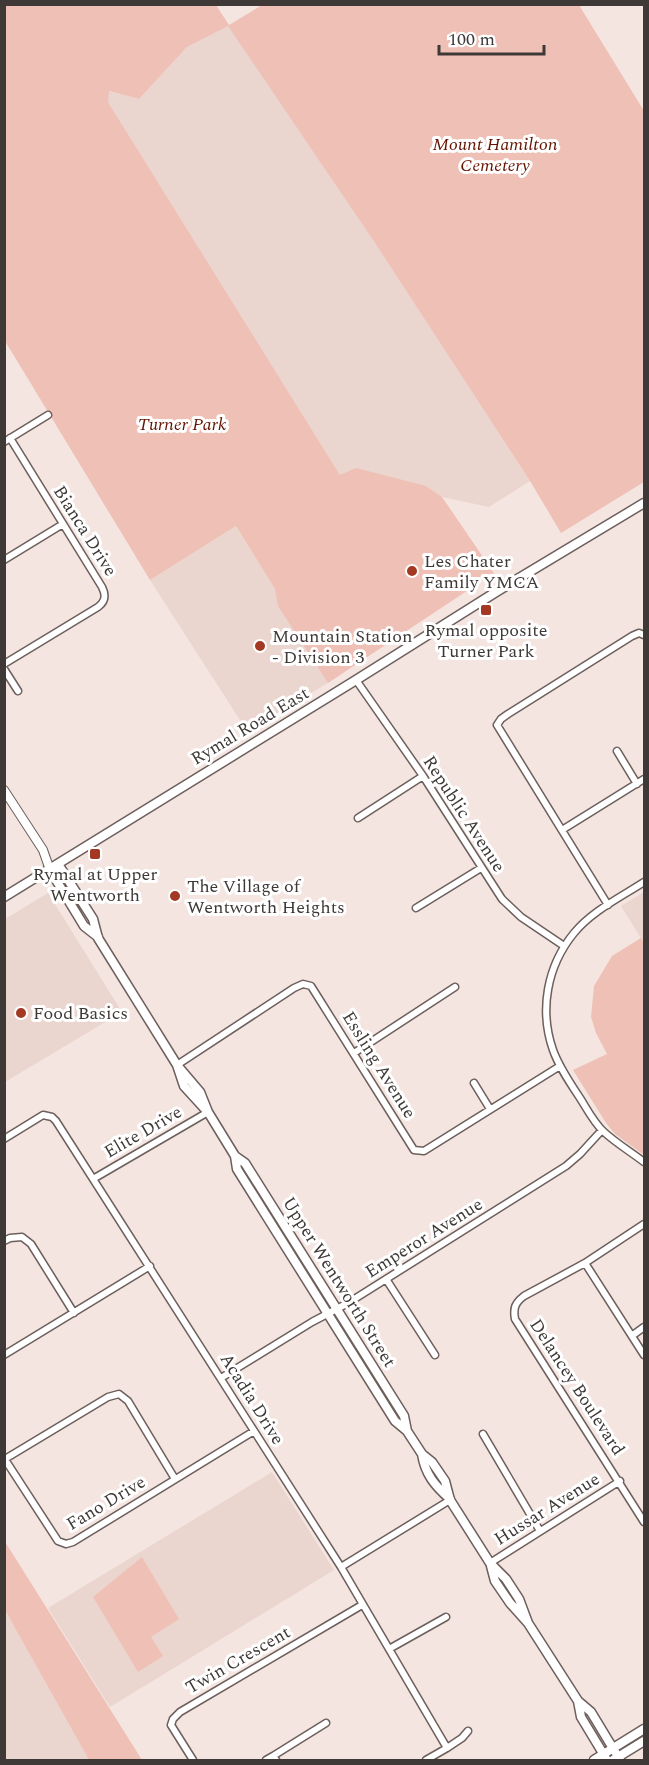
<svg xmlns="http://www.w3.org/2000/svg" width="649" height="1765" viewBox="0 0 649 1765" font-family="Spectral,serif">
<rect width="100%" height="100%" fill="#f4e5e1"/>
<!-- built -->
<path fill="#ebd5cf" d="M229,25l144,215 157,241 -41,26 -47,-10 -16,-11 -86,-11 -232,-373v-11l31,8 48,-52z
M236,526l39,63 4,17 49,77 -81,48 -97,-151z
M644,892v51l-23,-37z
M48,893l74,119 -117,70v-163z
M272,1472l62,98 -224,137 -62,-99z
M4,1610l7,10 78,140h-84z"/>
<!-- green -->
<path fill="#efc0b5" d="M5,5h211l13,20 33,-20h317l65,106v371l-83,51 -31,-52 -157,-241 -145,-214 -41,21 -48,52 -30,-8 -1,11 232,373 16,-7 70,18 16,11 52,76 -166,110 -50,-77 -3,-17 -39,-63 -86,54 -145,-239z
M641,938l3,5v212l-29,-21 -9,-11 -33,-53 34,-16 -11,-21 -5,-16 3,-31 18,-30z
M4,1540l138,220h-53l-84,-150z
M142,1557l37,62 -28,18 12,19 -25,16 -45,-75z"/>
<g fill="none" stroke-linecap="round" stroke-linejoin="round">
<defs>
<path id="minor" d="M4,442l44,-27
M4,560l59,-36
M4,664l94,-57c8,-6 8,-12 4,-20l-92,-149
M4,669l14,22
M356,680l67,96 79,123 19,18 43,29
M617,751l20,33
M358,818l65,-42
M562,830l82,-51
M644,882c-23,15 -52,29 -70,51 -27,33 -35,77 -21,117 6,17 17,33 27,48 7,11 14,25 24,34 12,11 27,20 40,30
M608,905l-111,-180 4,-6 7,-5 124,-78 7,-3 5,2
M416,908l65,-40
M354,1053l101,-66
M177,1065l117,-77 9,-4 8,2 103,164 10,1 136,-85
M474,1083l16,26
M4,1139l39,-24 9,2 4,4 285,446 106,181 -21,12
M93,1179l115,-67
M644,1224l-59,39 -61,33c-9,7 -11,12 -9,23l129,203
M4,1241l6,-3 12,-1 9,7 43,69
M585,1263l59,92
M386,1279l49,76
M633,1335l11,-8
M4,1355l146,-89
M221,1378l91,-56 36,-19 218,-137 14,-12 22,-24
M483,1434l57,97
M4,1458l54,83 8,3 7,-2 181,-111
M5,1459l103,-62 11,-3 9,7 47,78
M490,1563l130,-82
M341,1567l109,-67
M389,1649l57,-32
M447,1748l15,-10 6,-7
M273,1756l53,-33
M193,1760l-22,-35 2,-6 7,-7 182,-107
M266,1760l7,-4 3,4"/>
<path id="tertiary" d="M4,790l39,60 7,20"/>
<path id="secondary" d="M58,864l35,55 5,19 79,127 7,21 21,23
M50,870l34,56 14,11
M4,897l352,-217 140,-88 148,-89
M177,1065l23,27 8,20 27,44 2,13 158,252 12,10 15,23 10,8 13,19 5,19 40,63 16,16 13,20 9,24
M235,1156l10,7 159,253 3,15
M422,1454c3,20 13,32 28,45
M491,1566l4,15 15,22 18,20 50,78 13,11 29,48
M578,1701l3,16 26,43
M594,1760l50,-31
M613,1760l31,-19"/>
</defs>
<!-- minor casing -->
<use href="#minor" stroke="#6c5f5c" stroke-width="9"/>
<!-- tertiary casing -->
<use href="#tertiary" stroke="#6c5f5c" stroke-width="10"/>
<!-- secondary casing -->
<use href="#secondary" stroke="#6c5f5c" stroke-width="11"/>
<!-- minor -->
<use href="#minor" stroke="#fff" stroke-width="6"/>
<!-- tertiary -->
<use href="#tertiary" stroke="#fff" stroke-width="8"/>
<!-- secondary -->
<use href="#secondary" stroke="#fff" stroke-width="8"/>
</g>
<!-- markers -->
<g fill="#a33922" stroke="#fff" stroke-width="2">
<circle cx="412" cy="571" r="6"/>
<rect x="480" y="604" width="12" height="12" rx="3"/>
<circle cx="260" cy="646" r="6"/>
<rect x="89" y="848" width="12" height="12" rx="3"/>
<circle cx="175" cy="896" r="6"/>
<circle cx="21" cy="1013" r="6"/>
</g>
<g text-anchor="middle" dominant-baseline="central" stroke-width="6" stroke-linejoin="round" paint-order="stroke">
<!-- park labels -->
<g font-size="18" font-style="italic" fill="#641301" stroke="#fff">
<text x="495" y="144">Mount Hamilton<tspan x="495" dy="21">Cemetery</tspan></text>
<text x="182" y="424">Turner Park</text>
</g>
<!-- street labels -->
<g font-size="18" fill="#3e3937" stroke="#fff">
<text transform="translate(85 531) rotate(58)">Bianca Drive</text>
<text transform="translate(250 726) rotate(-31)">Rymal Road East</text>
<text transform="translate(464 814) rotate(57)">Republic Avenue</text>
<text transform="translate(379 1065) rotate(58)">Essling Avenue</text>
<text transform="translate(143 1132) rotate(-30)">Elite Drive</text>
<text transform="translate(424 1238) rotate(-32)">Emperor Avenue</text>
<text transform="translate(339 1282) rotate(58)">Upper Wentworth Street</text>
<text transform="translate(577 1387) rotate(57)">Delancey Boulevard</text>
<text transform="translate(252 1399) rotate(58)">Acadia Drive</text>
<text transform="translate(106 1503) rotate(-31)">Fano Drive</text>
<text transform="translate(547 1509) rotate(-32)">Hussar Avenue</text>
<text transform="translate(238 1660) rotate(-30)">Twin Crescent</text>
</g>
<!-- poi labels -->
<g font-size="18" fill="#3e3937" stroke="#fff" text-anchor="start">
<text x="424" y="561">Les Chater<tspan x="424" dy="21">Family YMCA</tspan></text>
<text x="486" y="630" text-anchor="middle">Rymal opposite<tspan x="486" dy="21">Turner Park</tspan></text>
<text x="272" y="636">Mountain Station<tspan x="272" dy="21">- Division 3</tspan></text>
<text x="95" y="874" text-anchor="middle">Rymal at Upper<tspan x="95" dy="21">Wentworth</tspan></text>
<text x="187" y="886">The Village of<tspan x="187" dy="21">Wentworth Heights</tspan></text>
<text x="33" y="1013">Food Basics</text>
</g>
</g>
<!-- border -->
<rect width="649" height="1765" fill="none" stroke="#3e3937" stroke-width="12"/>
<!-- scale -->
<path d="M439 45v9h105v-9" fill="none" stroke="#3e3937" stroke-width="3"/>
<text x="448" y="45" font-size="18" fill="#3e3937" stroke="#ffffff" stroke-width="4.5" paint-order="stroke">100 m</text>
</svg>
